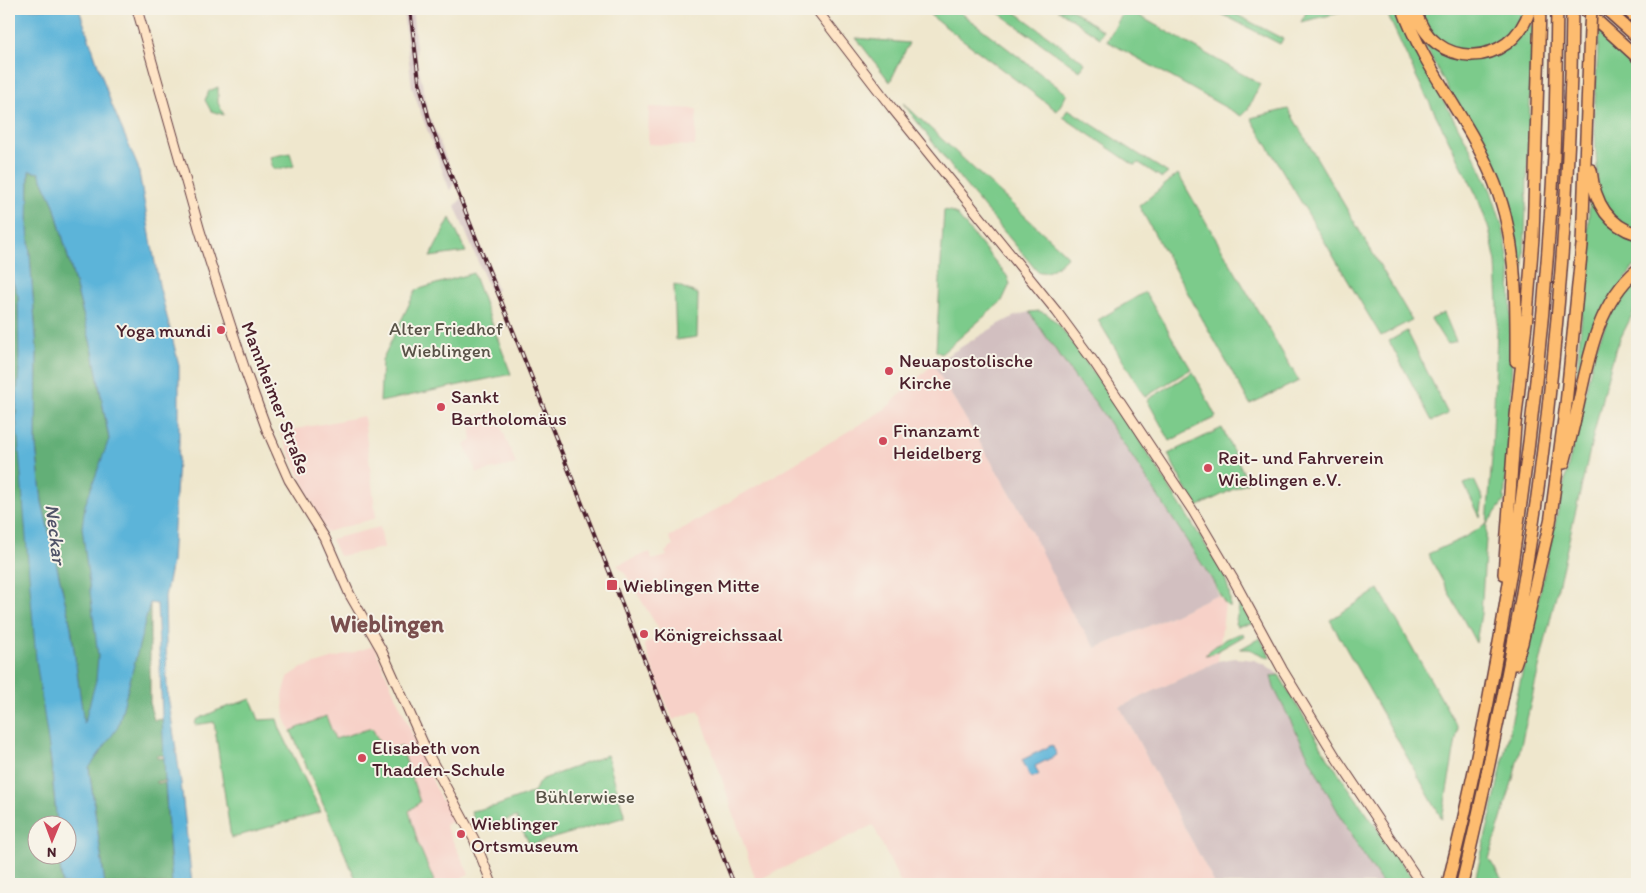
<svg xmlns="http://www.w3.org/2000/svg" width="1646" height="893" viewBox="0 0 1646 893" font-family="Itim,sans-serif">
<rect width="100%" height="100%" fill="#f7f3e8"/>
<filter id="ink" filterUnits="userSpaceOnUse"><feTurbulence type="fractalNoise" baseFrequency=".02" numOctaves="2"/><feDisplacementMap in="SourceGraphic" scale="10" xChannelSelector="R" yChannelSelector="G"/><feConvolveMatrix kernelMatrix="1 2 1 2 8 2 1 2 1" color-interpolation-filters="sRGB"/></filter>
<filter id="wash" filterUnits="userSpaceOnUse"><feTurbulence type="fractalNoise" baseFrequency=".0096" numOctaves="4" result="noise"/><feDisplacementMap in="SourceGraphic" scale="20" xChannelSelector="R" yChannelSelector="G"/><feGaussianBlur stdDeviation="1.12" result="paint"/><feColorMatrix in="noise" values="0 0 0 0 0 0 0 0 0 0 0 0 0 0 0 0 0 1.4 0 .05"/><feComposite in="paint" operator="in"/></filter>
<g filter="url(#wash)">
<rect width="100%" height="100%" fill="#efe7cd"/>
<!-- built -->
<path fill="#f7d1c8" d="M649,107l48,2 -2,37 -47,-2z
M933,364l89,149 21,41 53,94 60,-25 55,-26 8,-1 6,8 -7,57 -98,46 95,177h-314l-28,-59 -117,56 -57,-171 -26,10 -18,-45 -11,-31 19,-8 -39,-64 -7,-7 33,-13 2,8 15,-4 -2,-4 8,-6 -4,-9 115,-67 101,-61z
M495,411l21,53 -39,9 -13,-29 8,-3 -3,-24z
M364,416l12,102 -50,14 -46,-100z
M380,527l4,21 -45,8 -8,-17z
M374,646l67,154 6,2 10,17 -12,6 24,49 -7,3 1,3 -3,1 1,3h-103l-73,-166 -2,-23 5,-18 14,-9z"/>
<!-- industrial -->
<path fill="#d2bfc0" d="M403,9h9l5,50 11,54 27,68 -5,10 -29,-78 -9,-26z
M462,198l35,92 -6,3 -36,-87z
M1029,312l49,70 17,20 46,68 70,108 8,18 -8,1 -55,26 -60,25 -25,-36 -49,-99 -89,-149 68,-41 14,-7z
M1235,658l19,2 12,5 13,10 51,86 86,123h-201l-95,-177 98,-46z"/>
<!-- green -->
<path fill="#7bcb8b" stroke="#62755b" d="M934,9h22l111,85 -10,17 -127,-96z
M993,9h18l74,54 -5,8z
M1057,9h14l32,22 -3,7z
M1125,9h2l133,75 -12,25 -7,7 -134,-75z
M1212,9h14l57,30 -3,5z
M1308,9h48l-55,13z
M1385,9h12l12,31 64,113 18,38 12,37 7,40 2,87 -2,65 -6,81 -17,23 -6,90 -5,29 -48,-89 35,-16 24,-14 5,-67 6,-151 -2,-44 -7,-33 -12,-33 -62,-122z
M1408,9h117l-1,24 6,-9 3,1 -10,261c-5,-35 -9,-72 -23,-105 -13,-29 -30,-56 -47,-83 -16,-29 -32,-59 -45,-89z
M1599,31l38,40v193l-6,6 -46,84 -9,24 8,-87 6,-96 12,22 9,9 -13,-37 -4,-73z
M856,38l53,5 -19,39z
M218,87v16l6,12 -13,-4 -6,-11 4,-9z
M903,103l165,153c-9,8 -18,20 -31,15l-75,-90z
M1068,109l100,64 -6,5 -23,-15 -5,2 -71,-48z
M1288,109l124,211 -31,16 -130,-218z
M290,153l4,13 -12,3h-9l-3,-12z
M1178,174l121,207 -49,23 -111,-198z
M944,210l7,1 6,4 50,61 3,8 -8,17 -61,53 -5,-3z
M450,218l16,34 -36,5z
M473,273l38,101 -131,28 2,-42 34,-70z
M1637,278v27l-21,42 -12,43 -91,389 -24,80 16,25h-31l18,-74 66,-300 37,-160c11,-26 21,-53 42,-72z
M674,284l24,10 -1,43 -21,3z
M1145,292l46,77 -46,28 -47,-77z
M1039,311l8,3 13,12 59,82 103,163c5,12 9,22 8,36l-5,-3 -14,-26 -70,-108 -46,-68 -17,-20 -49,-70z
M1444,313l12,28 -9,3 -16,-25z
M1407,331l41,83 -16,7 -43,-80z
M1193,372l23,45 -46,24 -23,-41z
M1222,428l26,54 -53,26 -27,-54z
M1474,480l9,19 -3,18 -16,-33z
M1379,589l79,139 -16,91 -112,-199z
M1238,598l15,26 -16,2 -2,-2 4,-16z
M1243,633l1,3 -32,18 -7,1c10,-10 24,-19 38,-22z
M1260,638l10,18 -1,2 -20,-9h-9z
M1279,675l51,86 86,123h-33c-42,-59 -76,-131 -109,-196l-3,-12z
M251,699l8,21 18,-1 3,10 41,83 -90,26 -17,-116 -19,3 1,-5 22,-10z
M326,716l9,23 37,-11 13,25 16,-7 19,56 -11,9 9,32 16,38 -7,3h-69l-67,-153z
M607,755l18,62 -95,28 -14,-28 -39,12 -6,-18 25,-5 38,-14 5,-10 4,-3z"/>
<!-- forest -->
<path fill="#64af77" stroke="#576751" d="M29,171l10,2 15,32 17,63 22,84 16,87 41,164v103l4,14 11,-1 1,36 -10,1 1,2h9l1,23h-10v2h8l7,101h-67l-16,-117 29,-41 21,-82 -54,93 -14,-110 -29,-125 -6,-56 1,-96 -9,-122z
M9,271l9,25 1,71 -3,48 41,410 -19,1v30h21l3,28h-53z"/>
<!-- water -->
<path fill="#5cb4d9" stroke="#536a82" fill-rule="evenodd" d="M9,9h70l32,94 27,64 21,118 20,80v79l-7,118 -7,35 2,92 14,94 11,101h-20l-7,-101 -8,-179 -7,-1 -32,124 -29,41 16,116h-43l-3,-28h9v-30l-11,-1 -6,-63 -15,-102 -20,-245 3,-48 -1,-71 -9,-25zM29,171l10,2 15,32 17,63 22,84 16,87 -24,66 -3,22 16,129 -2,24 -12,44 -13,-97 -29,-125 -6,-56 1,-96 -9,-122z
M1052,745l5,10 -22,11 4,9 -8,3 -9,-18z"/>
</g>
<g filter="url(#ink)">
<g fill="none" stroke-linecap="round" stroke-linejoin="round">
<defs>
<path id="secondary" d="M137,9l63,222 45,139 22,60 22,50 36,58 25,57 31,54 47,105 46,85 18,45
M816,9l76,99 165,204 37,50 99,149 39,66 50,92 55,90 84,125"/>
<path id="highway" d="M1403,9c16,45 45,85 69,127 15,27 29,58 35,88 10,45 9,91 9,137
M1415,9c16,62 97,61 115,0
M1584,9l53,48
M1606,9l31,28
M1626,9l11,10
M1591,170c3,30 15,55 46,64
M1564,463c5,-18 9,-35 13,-53 11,-49 19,-105 60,-140
M1550,523l16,-119 16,-159 8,-217
M1504,574l11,-149 12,-110 6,-77 7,-229
M1515,664l7,-21 29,-126
M1448,884c59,-238 93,-483 106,-729 2,-48 2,-97 3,-146
M1462,884c32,-135 60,-272 78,-410 20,-154 31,-310 32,-465"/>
</defs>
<!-- secondary casing -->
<use href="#secondary" stroke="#633d43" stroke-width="11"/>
<!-- highway casing -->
<use href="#highway" stroke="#633d43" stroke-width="14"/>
<!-- secondary -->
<use href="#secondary" stroke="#fee4c6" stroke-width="9"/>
<!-- highway -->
<use href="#highway" stroke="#fdbc70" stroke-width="11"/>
<defs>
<path id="rail" d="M410,9l9,72 11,42 304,761"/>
</defs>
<!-- rail casing -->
<use href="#rail" stroke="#4a1f2b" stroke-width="4"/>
<!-- rail -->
<use href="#rail" stroke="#f7f3e8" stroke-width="2" stroke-dasharray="5.5" stroke-linecap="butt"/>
<defs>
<path id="highway-bridge" d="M1590,28l1,-19"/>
</defs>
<!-- highway-bridge casing -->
<use href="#highway-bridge" stroke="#633d43" stroke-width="14" stroke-linecap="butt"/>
<!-- highway-bridge -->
<use href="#highway-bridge" stroke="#fdbc70" stroke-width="11"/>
</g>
</g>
<!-- markers -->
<g fill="#d1495b" stroke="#f7f3e8" stroke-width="2">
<circle cx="221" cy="330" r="5"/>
<circle cx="889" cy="371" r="5"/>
<circle cx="441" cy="407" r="5"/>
<circle cx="883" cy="441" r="5"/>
<circle cx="1208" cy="468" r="5"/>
<rect x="606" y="579" width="12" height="12" rx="2.5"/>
<circle cx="644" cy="634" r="5"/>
<circle cx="362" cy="758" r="5"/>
<circle cx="461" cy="834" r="5"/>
</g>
<g text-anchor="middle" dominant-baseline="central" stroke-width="4" stroke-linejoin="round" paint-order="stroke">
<!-- park labels -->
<g font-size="19" fill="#595348" stroke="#f7f3e8">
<text x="446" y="328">Alter Friedhof<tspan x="446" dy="22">Wieblingen</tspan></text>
<text x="585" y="796">Bühlerwiese</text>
</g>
<!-- poi labels -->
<g font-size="19" fill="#4a1f2b" stroke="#f7f3e8" text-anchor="start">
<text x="211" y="330" text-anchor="end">Yoga mundi</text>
<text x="899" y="360">Neuapostolische<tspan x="899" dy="22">Kirche</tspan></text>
<text x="451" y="396">Sankt<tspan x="451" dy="22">Bartholomäus</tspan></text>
<text x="893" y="430">Finanzamt<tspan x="893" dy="22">Heidelberg</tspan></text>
<text x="1218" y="457">Reit- und Fahrverein<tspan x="1218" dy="22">Wieblingen e.V.</tspan></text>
<text x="623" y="585">Wieblingen Mitte</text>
<text x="654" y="634">Königreichssaal</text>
<text x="372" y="747">Elisabeth von<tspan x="372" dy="22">Thadden-Schule</tspan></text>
<text x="471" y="823">Wieblinger<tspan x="471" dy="22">Ortsmuseum</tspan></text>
</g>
<!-- street labels -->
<g font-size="19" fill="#4a1f2b" stroke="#f7f3e8">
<text transform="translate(276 398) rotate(69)">Mannheimer Straße</text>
</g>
<!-- water labels -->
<g font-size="20" font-style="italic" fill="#505368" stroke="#f7f3e8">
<text transform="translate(56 534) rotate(83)">Neckar</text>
</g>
<!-- district labels -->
<g font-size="24" font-weight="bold" fill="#7a4f4e" stroke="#f7f3e8">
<text x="387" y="623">Wieblingen</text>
</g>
</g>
<!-- margin -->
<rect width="1646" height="893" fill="none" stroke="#f7f3e8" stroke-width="30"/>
<!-- north arrow -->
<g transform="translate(52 840) rotate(181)"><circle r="24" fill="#f7f3e8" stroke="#b29e9c"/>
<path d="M0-4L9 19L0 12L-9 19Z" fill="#d1495b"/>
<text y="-8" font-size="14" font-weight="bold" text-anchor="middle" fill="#4a1f2b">N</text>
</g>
</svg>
